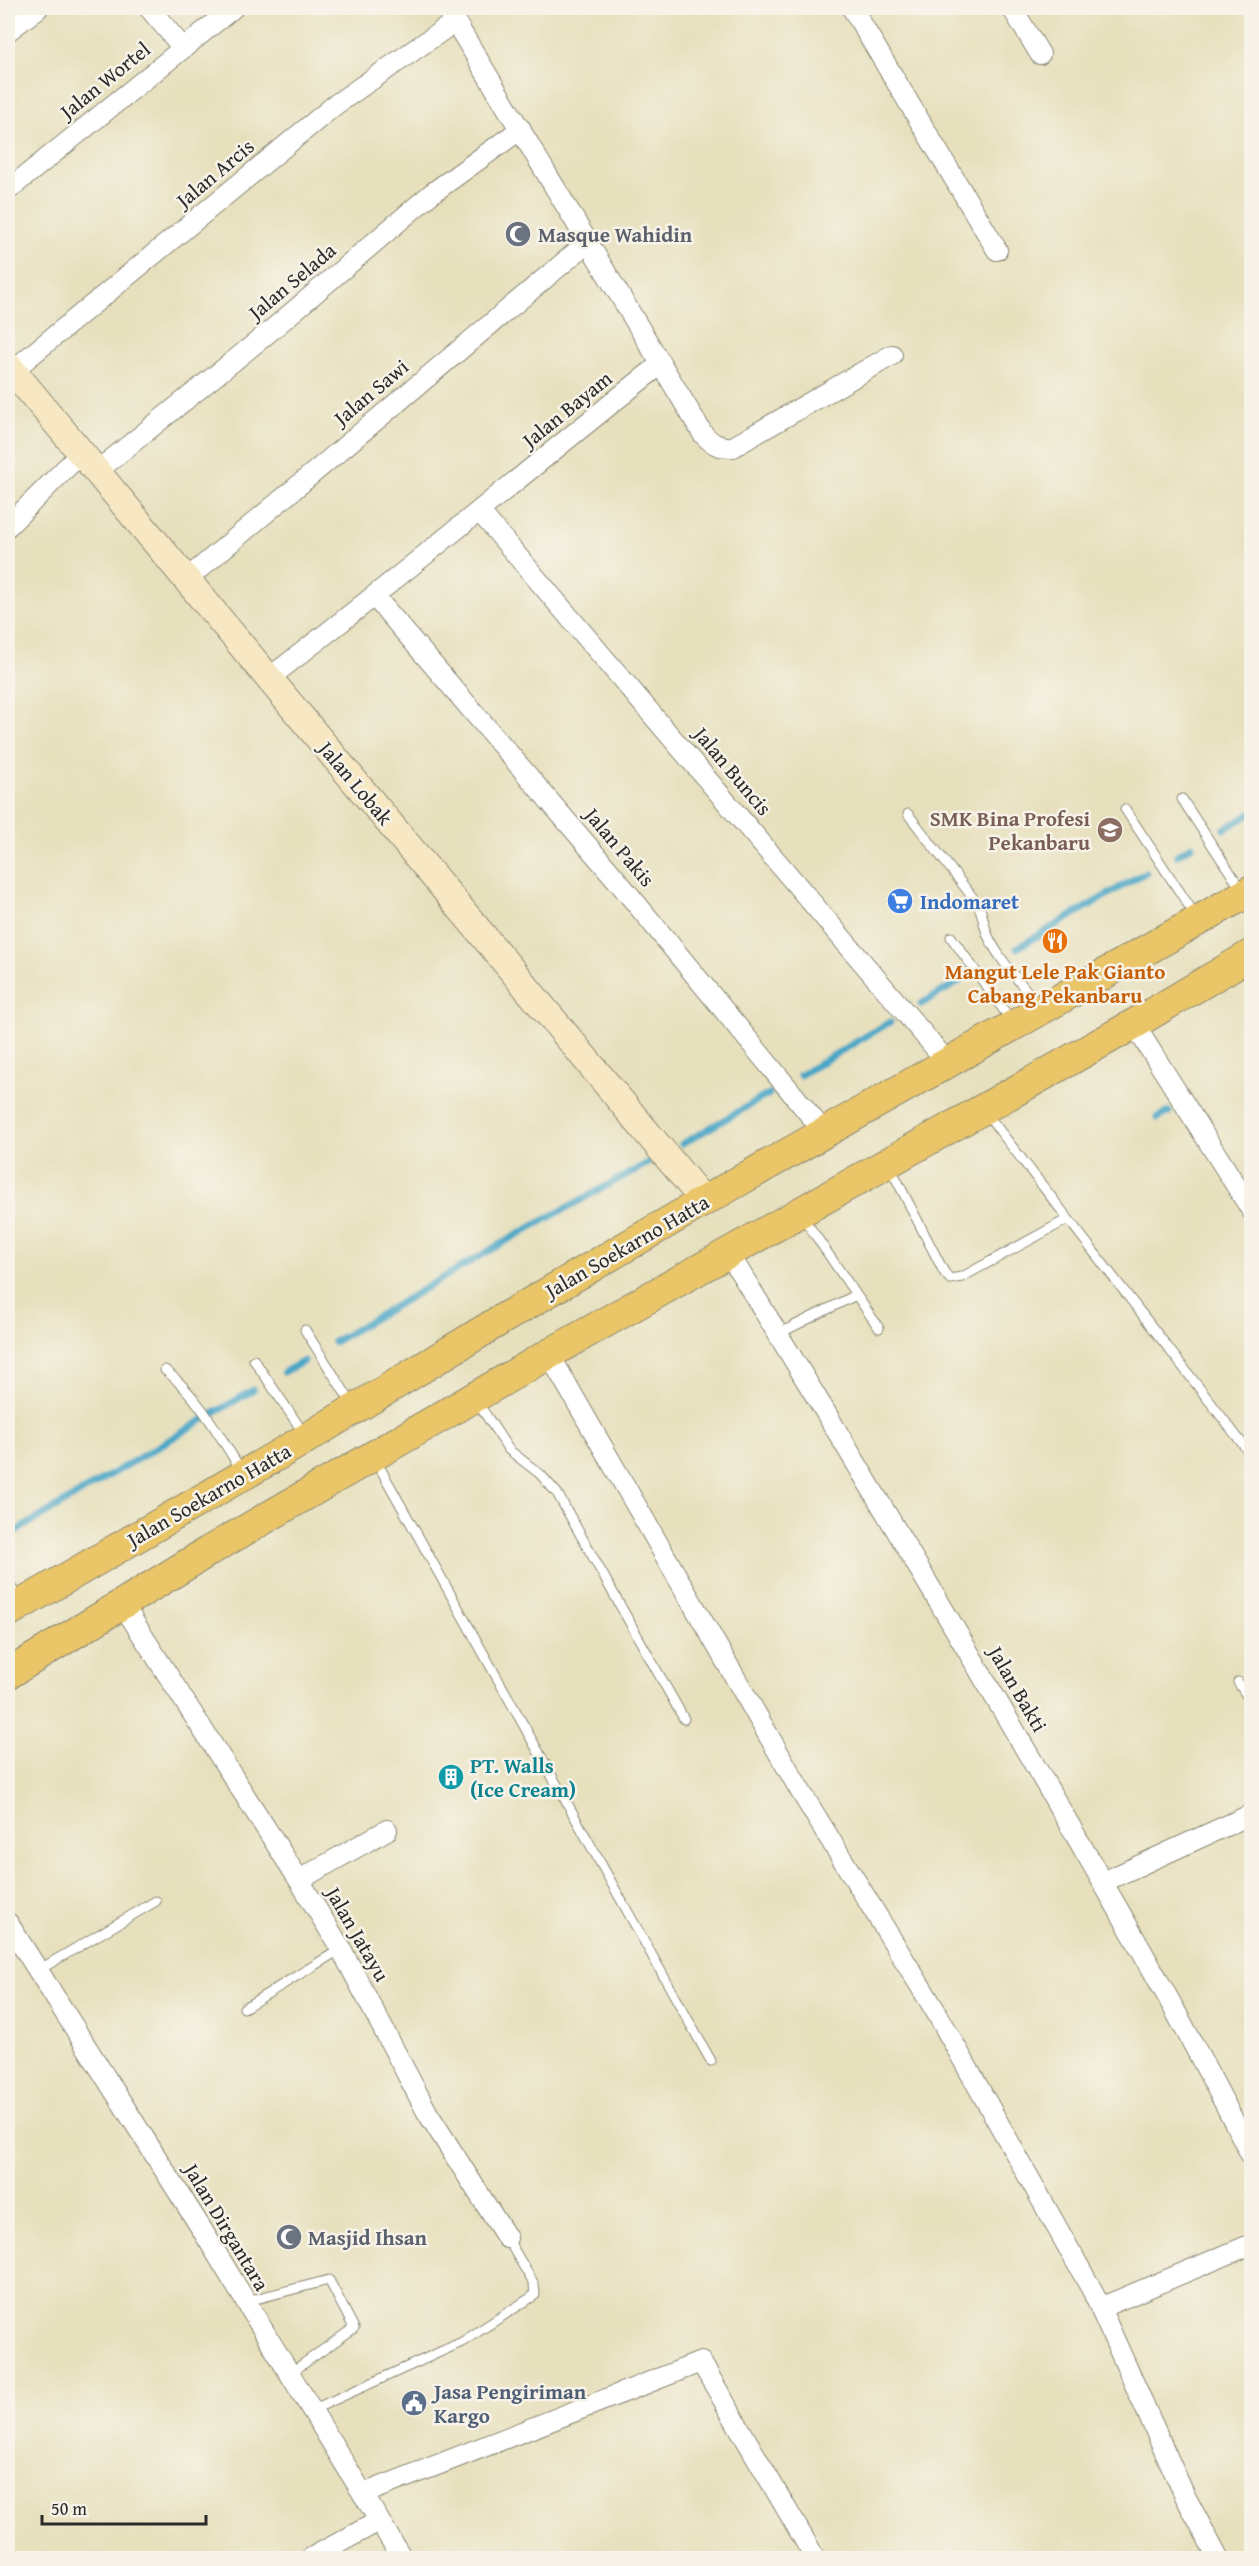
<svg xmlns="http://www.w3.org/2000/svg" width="1259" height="2566" viewBox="0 0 1259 2566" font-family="'Gentium Book Plus',serif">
<rect width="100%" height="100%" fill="#f7f3e8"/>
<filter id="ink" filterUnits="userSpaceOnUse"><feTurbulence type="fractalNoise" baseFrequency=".0167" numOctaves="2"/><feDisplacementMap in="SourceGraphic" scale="12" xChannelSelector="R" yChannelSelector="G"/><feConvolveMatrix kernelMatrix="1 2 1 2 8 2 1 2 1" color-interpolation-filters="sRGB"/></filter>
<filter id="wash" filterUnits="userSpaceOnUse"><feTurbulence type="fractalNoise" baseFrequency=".008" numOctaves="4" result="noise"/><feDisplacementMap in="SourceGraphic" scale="24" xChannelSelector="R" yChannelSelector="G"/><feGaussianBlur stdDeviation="1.35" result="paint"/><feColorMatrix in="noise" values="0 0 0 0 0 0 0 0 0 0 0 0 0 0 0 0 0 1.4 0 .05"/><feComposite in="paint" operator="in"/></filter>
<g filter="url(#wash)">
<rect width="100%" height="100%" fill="#e7e0bd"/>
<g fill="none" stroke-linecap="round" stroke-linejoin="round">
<!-- stream -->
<path stroke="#46a6c6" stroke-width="7" d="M1224,829l28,-16
M1177,855l15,-9
M1017,948l129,-76
M921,1004l39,-23
M800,1075l90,-53
M1157,1118l12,-6
M682,1144l87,-50
M334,1342l163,-96 151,-83
M284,1372l20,-11
M8,1536l245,-146"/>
</g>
</g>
<g filter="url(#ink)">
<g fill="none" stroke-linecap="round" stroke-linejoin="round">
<defs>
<path id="lane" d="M1182,799l61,93
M1125,809l72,109
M908,814l69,89c7,11 6,23 12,35 12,24 33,46 50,68
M951,937l62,86
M986,1113l266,343
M890,1167l54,105 6,7 12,-2 106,-58
M802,1216l77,112
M305,1330l47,74
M778,1334l78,-39
M254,1360l51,75
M165,1370c34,27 54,65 76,100
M476,1400l33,50 31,24 17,19 127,226
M375,1459l336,602
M8,1581l11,21
M1238,1682l14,22
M37,1971l119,-70
M244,2008l97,-59
M244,2302l85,-22 25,48 -65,46
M312,2410l150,-68 73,-47 -1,-11 -27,-46"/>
<path id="street" d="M149,8l34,40
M447,8l214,356
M852,8l145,242
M1012,8l28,46
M8,31l30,-23
M8,190l225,-182
M12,371l323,-266 121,-84
M96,472l172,-139 163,-139 90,-65
M480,512l468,551
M8,526l72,-72
M187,579l400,-336
M375,597l241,282 208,253
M269,678c133,-101 260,-210 392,-314l42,70c9,10 17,14 30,13l159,-92
M1134,1024l118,187
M729,1254c99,161 196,323 291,486 80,137 161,275 232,417
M549,1354l252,438 134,218 157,280 93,206 33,62
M123,1605l176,275 42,69 86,163 80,126
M299,1880l88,-50
M1103,1882l149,-68
M8,1923l193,305 201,330
M1100,2308l152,-64
M363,2494l338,-132 114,196
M311,2558l68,-37"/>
<path id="secondary" d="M8,365l696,836"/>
<path id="primary" d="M8,1612l299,-174 197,-120 200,-117 548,-311
M8,1674l201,-123 340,-197 585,-330 118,-70"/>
</defs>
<!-- lane casing -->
<use href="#lane" stroke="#898674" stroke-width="11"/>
<!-- street casing -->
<use href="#street" stroke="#898674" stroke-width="22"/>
<!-- secondary casing -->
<use href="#secondary" stroke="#898674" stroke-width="29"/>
<!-- primary casing -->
<use href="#primary" stroke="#898674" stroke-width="32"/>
<!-- lane -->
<use href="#lane" stroke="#fff" stroke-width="9"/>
<!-- street -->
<use href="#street" stroke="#fff" stroke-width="20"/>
<!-- secondary -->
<use href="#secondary" stroke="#f7e8c3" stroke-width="27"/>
<!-- primary -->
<use href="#primary" stroke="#eac669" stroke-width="30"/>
</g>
</g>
<!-- icons -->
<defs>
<symbol id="mosque-disc" viewBox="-11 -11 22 22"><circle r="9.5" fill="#6b7280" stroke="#f7f3e8"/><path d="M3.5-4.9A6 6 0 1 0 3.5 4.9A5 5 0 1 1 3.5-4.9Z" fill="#fff"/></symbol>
<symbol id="school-disc" viewBox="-11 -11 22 22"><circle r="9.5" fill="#8d6e63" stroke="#f7f3e8"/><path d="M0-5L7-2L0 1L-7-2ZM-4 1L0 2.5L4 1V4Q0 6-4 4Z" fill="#fff"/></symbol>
<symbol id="supermarket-disc" viewBox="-11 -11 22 22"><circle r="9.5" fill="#3f7fe0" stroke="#f7f3e8"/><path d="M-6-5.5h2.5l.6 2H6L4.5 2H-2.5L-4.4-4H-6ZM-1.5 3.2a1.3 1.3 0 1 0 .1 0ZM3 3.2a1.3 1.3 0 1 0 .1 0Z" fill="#fff"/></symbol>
<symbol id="restaurant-disc" viewBox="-11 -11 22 22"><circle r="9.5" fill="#e8710a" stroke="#f7f3e8"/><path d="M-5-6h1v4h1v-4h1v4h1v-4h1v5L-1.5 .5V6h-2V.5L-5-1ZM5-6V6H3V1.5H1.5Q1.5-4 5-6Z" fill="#fff"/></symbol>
<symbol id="building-disc" viewBox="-11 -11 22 22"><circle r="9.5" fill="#0f9aa8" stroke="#f7f3e8"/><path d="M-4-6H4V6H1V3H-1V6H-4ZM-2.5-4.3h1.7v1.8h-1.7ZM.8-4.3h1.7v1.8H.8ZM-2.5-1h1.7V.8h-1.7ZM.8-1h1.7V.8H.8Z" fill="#fff"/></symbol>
<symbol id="civic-disc" viewBox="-11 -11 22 22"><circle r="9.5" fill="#5c6f8a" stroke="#f7f3e8"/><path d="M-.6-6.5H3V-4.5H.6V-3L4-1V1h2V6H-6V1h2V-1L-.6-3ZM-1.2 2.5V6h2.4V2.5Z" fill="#fff"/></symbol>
</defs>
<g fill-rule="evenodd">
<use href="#mosque-disc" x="503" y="219" width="30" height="30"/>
<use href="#school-disc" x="1095" y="815" width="30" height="30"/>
<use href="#supermarket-disc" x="885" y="886" width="30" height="30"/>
<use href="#restaurant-disc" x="1040" y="926" width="30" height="30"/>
<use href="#building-disc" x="436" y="1762" width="30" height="30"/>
<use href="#mosque-disc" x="274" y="2222" width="30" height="30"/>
<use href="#civic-disc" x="399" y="2388" width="30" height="30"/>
</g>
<g text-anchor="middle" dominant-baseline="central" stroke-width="5" stroke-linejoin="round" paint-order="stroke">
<!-- street labels -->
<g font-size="21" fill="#2b2b2b" stroke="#f7f3e8">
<text transform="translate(105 80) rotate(-39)">Jalan Wortel</text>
<text transform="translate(215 173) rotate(-40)">Jalan Arcis</text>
<text transform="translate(292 281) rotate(-40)">Jalan Selada</text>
<text transform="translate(371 392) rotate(-40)">Jalan Sawi</text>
<text transform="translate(567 409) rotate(-39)">Jalan Bayam</text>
<text transform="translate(733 771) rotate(50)">Jalan Buncis</text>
<text transform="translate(356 783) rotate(50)">Jalan Lobak</text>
<text transform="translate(620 847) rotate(50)">Jalan Pakis</text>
<text transform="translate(627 1246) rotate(-30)">Jalan Soekarno Hatta</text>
<text transform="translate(209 1495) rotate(-30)">Jalan Soekarno Hatta</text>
<text transform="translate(1018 1689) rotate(60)">Jalan Bakti</text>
<text transform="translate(358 1934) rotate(60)">Jalan Jatayu</text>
<text transform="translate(227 2227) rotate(59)">Jalan Dirgantara</text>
</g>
<!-- worship labels -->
<g font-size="21" font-weight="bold" fill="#5b616d" stroke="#f7f3e8" text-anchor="start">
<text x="538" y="234">Masque Wahidin</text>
<text x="308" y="2237">Masjid Ihsan</text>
</g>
<!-- education labels -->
<g font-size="21" font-weight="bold" fill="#785e54" stroke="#f7f3e8" text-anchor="end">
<text x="1090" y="818">SMK Bina Profesi<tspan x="1090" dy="24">Pekanbaru</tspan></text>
</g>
<!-- shop labels -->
<g font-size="21" font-weight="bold" fill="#366cbe" stroke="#f7f3e8" text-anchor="start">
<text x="920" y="901">Indomaret</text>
</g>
<!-- food labels -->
<g font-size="21" font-weight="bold" fill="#c56008" stroke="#f7f3e8">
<text x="1055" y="971">Mangut Lele Pak Gianto<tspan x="1055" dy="24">Cabang Pekanbaru</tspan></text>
</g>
<!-- culture labels -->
<g font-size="21" font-weight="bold" fill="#0d838f" stroke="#f7f3e8" text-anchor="start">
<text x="470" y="1765">PT. Walls<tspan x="470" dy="24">(Ice Cream)</tspan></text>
</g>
<!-- service labels -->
<g font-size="21" font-weight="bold" fill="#4e5e75" stroke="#f7f3e8" text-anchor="start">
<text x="434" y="2391">Jasa Pengiriman<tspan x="434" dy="24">Kargo</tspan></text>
</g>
</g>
<!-- margin -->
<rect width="1259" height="2566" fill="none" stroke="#f7f3e8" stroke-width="30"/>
<!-- scale -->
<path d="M42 2515v9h164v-9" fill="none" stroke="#2b2b2b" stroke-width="3"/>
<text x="51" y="2515" font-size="18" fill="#2b2b2b" stroke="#f7f3e8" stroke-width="4.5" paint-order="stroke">50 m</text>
</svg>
